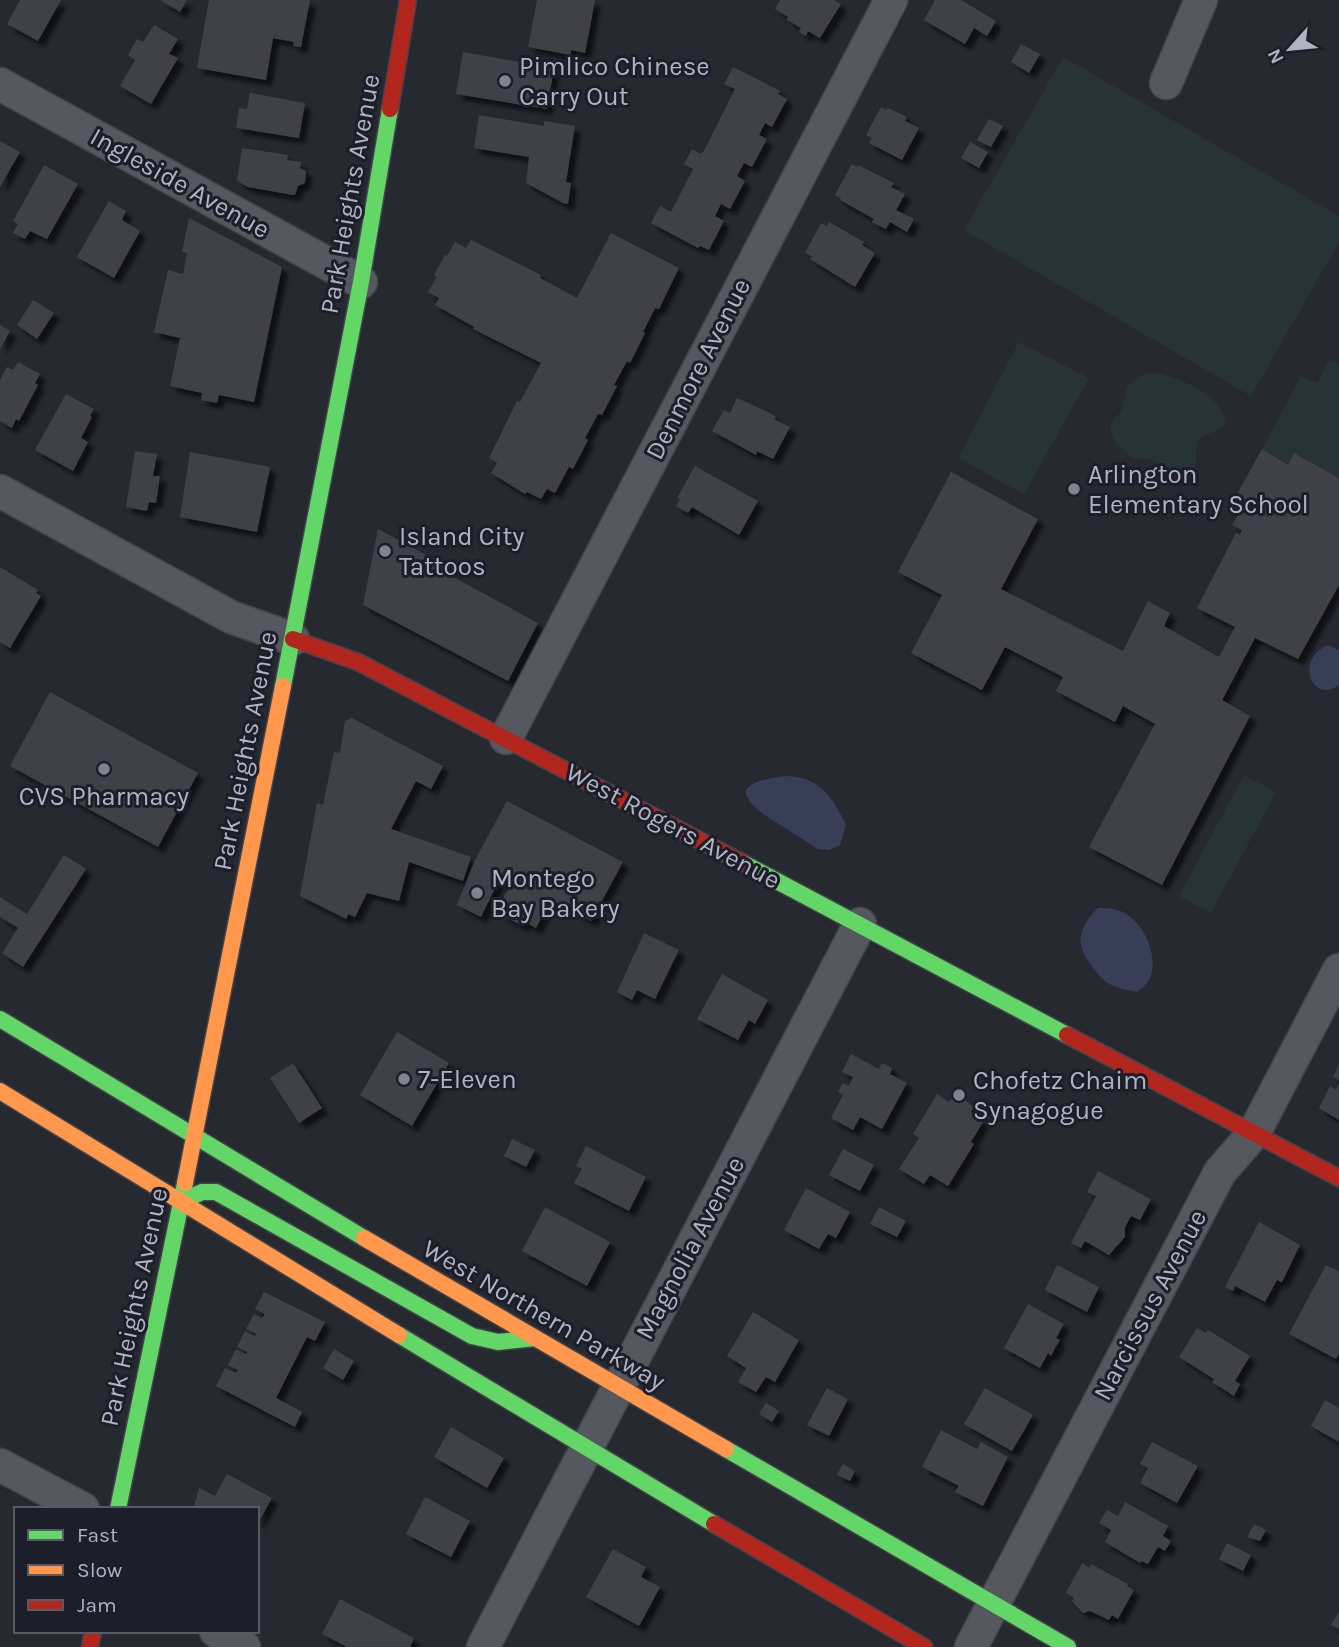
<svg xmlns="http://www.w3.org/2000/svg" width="1339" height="1647" viewBox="0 0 1339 1647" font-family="Karla,sans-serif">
<defs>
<filter id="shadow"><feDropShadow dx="6" dy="6" stdDeviation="2" flood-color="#0009"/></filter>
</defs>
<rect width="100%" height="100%" fill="#272931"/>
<!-- green -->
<path fill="#283338" d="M1063,57l276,159v26l-88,154 -287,-166z
M1019,342l70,36 -65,116 -66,-36z
M1330,359l9,5v114l-45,-25 -6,12 -26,-16 39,-73 16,7z
M1151,373c24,1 73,23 75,50 -7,9 -18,10 -28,16 -5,22 6,37 -25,41 -16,-17 -16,-23 -41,-22 -16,-13 -34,-31 -10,-46 3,-23 5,-33 29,-39z
M1244,775l32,17 -65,121 -32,-17z"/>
<!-- water -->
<path fill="#383e58" d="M1328,645l11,5v35c-27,20 -45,-26 -11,-40z
M784,776c35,0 48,20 62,49l-6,20 -11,5 -11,-1 -55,-35 -13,-12 -5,-10c7,-13 26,-13 39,-16z
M1098,908c5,0 11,0 16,1 28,6 47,47 35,71 -3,5 -8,8 -12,12 -11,-2 -22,-4 -31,-10 -6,-4 -10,-11 -15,-17 -17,-22 -12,-38 7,-57z"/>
<!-- building -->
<path fill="#404148" filter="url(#shadow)" d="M20,0h41l-23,41 -31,-17z
M160,0h27l-7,12z
M209,0h101l-9,47 -8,-1 1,-4 -21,-4 -7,42 -69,-12z
M537,0h58l-10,53 -14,-3v5l-43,-8z
M780,0h54l7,4 -21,34 -12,-7 -2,5 -7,-4 2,-4 -14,-8 1,-3 -13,-8z
M935,0h26l35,21 -9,15 -13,-8 -9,16 -41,-24z
M154,25l24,14 -9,15 9,4 -27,46 -31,-18 15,-26 -7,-5 9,-16 6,3z
M1021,44l19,10 -11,19 -18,-11z
M463,52l91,16 -7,41 -91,-15z
M733,67l47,24 -2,3 9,5 -15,28 -7,-4 -6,12 8,4 -15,28 -8,-4 -7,13 8,5 -15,28 -9,-5 -6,12 9,5 -15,29 -9,-4 -2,2 -47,-25 9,-17 11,6 22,-43 -9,-5 8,-15 9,5 3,-3 31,-62 -11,-5z
M250,93l55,10 -6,35 -63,-10 3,-20 8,1z
M881,107l5,3 2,-2 19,9 -2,4 14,7 -17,32 -33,-17 3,-5 -6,-3z
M479,115l65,11v-5l31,5 -9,56 5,1 -3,21 -5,-1 -37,-20 3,-26 -55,-9z
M989,119l14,7 -12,21 -14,-7z
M0,141l20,11 -20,35z
M970,142l18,10 -9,16 -18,-10z
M242,148l46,7 -1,5 14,2 -1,6 6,3 -1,12 -7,3 -3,9h-2l-45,-8 -11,-6z
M852,164l5,3 1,-2 36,18 -3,4 14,7 -9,16 18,9 -7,13 -17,-10 -4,7 -14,-7 2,-3 -34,-19 1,-2 -6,-3z
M44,165l34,19 -31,55 -17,-8 -5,8 -12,-6 5,-9 -5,-3z
M109,201l17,10 -4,9 18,11 -26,47 -37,-21z
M189,218l93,49 -28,135 -35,-7 -2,8 -16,-3 1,-7 -32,-7 10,-48 -26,-6 14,-62 15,4 4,-21 -5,-1z
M829,222l35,20 -2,3 13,8 -20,34 -45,-28 2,-3 -7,-3 16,-30 6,3z
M611,233l68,35 -20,41 -4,-1 -12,24 2,1 -15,30 -3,-2 -13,24 3,1 -15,29 -4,-1 -13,24 3,2 -15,29 -4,-2 -14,26 -8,-4 -6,10 -14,-7 -2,2 -34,-21 6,-10 -8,-5 28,-57 3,1 21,-39 -68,-34 1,-2 -39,-22 4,-7 -11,-6 9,-15 -3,-2 11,-20 2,1 8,-14 11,6 5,-8 70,35 -1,3 37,20z
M33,300l21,13 -17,26 -20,-14z
M0,325l10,6 -10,18z
M18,362l22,12 -5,9 3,2 -19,36 -3,-2 -4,9 -12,-7v-41l7,-13 6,3z
M66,394l28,15 -4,7 2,1 -11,21 7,4 -15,29 -38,-21z
M737,398l35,16 4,3 -2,2 16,8 -17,32 -16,-8 -1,4 -44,-24 12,-21 6,3z
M1262,449l26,16 6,-12 45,25v107l-41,74 -43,-21 -33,62 28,16 -88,169 -73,-38 66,-123 -32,-18 -8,16 -59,-31 7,-14 -58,-30 -23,43 -71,-37 31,-58 -44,-23 53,-100 87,47 -37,70 122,62 25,-50 22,12 -6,13 55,31 16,-30 -38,-19 39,-75 4,2 2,-5 -10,-5 10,-17 11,5 3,-7 -20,-10z
M135,451l22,3 -4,22h7l-4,27 -7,-1 -2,9 -21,-4z
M190,452l80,15 -13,65 -77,-15z
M695,466l63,35 -19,34 -47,-28 -4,6 -12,-7 4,-7 -3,-1z
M378,529l69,37 -1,7 92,50 -30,58 -145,-76z
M0,567l38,23 -2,3 5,3 -31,52 -10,-6z
M50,692l148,81 -40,74 -148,-81z
M352,718l91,48 -12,23 -15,-8 -25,48 80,28 -8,24 -54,-19 -10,39 -32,-8 -12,24 -7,-3 -2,5 -46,-23 17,-93 6,2 11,-53 6,1 5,-32z
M507,801l116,61 -32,59 -40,-21 -15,28 -11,-6 -2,4 -22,-11 6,-11 -3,-1v-7l11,-15 -13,-7 -21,43 -24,-12 18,-45z
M64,855l22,14 -63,98 -21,-14 16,-25 -18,-11v-20l27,17z
M644,933l35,17 -24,49 -18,-9 -5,10 -15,-8z
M722,974l46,26 -13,24 -6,-4 -11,20 -41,-21z
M397,1032l52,31 -37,63 -52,-31z
M851,1054l28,15 3,-6 10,5 -2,6 17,9 -25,46 -22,-12 -7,13 -22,-12 12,-23 -5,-3 5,-9 6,3 4,-9 -11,-5z
M293,1063l29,45 -23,15 -29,-45z
M1339,1064v16l-6,-3z
M1339,1084v36l-20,-12 11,-22 6,4z
M937,1094l12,8 3,-4 5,4 3,-6 14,11 -3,5 12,10 -12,20 3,2 -26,42 -18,-11 -6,9 -25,-15 20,-31 -6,-4z
M512,1139l23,11 -9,17 -22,-11z
M586,1146l60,31 -17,34 -55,-28 8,-14 -6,-3z
M843,1149l31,16 -14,26 -31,-16z
M1098,1171l53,28 -11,21 -9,-4 -6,11v10l-16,18 -24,-14 -4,7 -10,-5 25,-47 -9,-4z
M806,1188l44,24 -14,26 -8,-4 -9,15 -35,-19z
M545,1207l65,35 -23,44 -65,-35z
M879,1207l27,14 -9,16 -27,-13z
M1259,1222l41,23 -18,37 -5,-2 -12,22 -30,-16 -2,5 -8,-4z
M1057,1265l42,22 -12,25 -42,-22z
M1326,1265l13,6v83l-3,5 -47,-25z
M264,1292l61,30 -10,19 -8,-4 -31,61 26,14 -7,15 -79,-41 9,-18 11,5 2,-3 -10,-5 8,-16 10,5 1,-2 -10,-5 8,-16 10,5 1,-2 -10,-5 8,-15 8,4 3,-4 -10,-5z
M1028,1304l36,20 -8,14 4,2 -5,8 -4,8 -3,-3 -8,15 -36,-20z
M753,1312l46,28 -24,42 -9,-5 -10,15 -18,-10 8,-14 -19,-12z
M1197,1328l9,5 2,-3 42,26 -15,25 5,3 -6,12 -22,-14 2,-3 -35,-22z
M334,1349l20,12 -11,19 -20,-12z
M827,1388l21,11 -19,37 -22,-11z
M985,1388l48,27 -21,36 -48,-27z
M1325,1400l14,8v34l-28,-16z
M766,1403l13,8 -7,11 -13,-8z
M451,1427l53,31 -17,30 -53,-31z
M941,1430l36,19 4,-7 27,15 -25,49 -28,-14 4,-6 -37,-19z
M1152,1442l46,24 -21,37 -37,-20 8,-15 -8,-4z
M843,1464l12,7 -5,10 -13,-6z
M227,1474l45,24 -15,27v-16h-64l6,-21 16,8z
M425,1497l45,24 -19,36 -45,-23z
M1125,1502l43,24 -5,10 8,5 -6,10 -7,-4 -10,17 -7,-3 -1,2 -35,-21 6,-12 -12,-7 8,-13 11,6z
M1254,1524l12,6 -6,11 -13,-4z
M1227,1543l24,12 -8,16 -24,-12z
M613,1549l33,18 -5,10 19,10 -21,39 -53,-29z
M1082,1563l8,5 1,-4 37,20 -1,2 7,4 -16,29 -6,-4 -3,5 -19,-9 -7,2 -11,-12 2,-3 -8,-5z
M340,1599l74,39 -4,9h-63l-25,-13z
M1339,1612v17l-8,-4z"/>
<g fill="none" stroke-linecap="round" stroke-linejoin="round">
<defs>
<path id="street" d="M1166,83l35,-83
M0,84l361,198
M0,491l231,126 62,22
M506,738l385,-738
M0,1465l83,44
M216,1631l28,16
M483,1647l377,-723
M971,1647l249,-475 34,-39 85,-163"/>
<path id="fast" d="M283,686l78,-404 29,-173
M743,863l324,172
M0,1019l364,219
M181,1202l21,-10h14l256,144 26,6 37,-4
M399,1335l315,189
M726,1449l342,198
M118,1509l67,-326"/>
<path id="slow" d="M0,1091l399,244
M185,1183l98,-497
M364,1238l362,211"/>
<path id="jam" d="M390,109l18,-109
M293,639l65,23 385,201
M1067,1035l272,143
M714,1524l210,123
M90,1647l3,-16"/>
</defs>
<!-- street casing -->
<use href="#street" stroke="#43444a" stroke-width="35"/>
<!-- fast casing -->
<use href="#fast" stroke="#43444a" stroke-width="19"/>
<!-- slow casing -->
<use href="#slow" stroke="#43444a" stroke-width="19"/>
<!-- jam casing -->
<use href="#jam" stroke="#43444a" stroke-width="19"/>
<!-- street -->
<use href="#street" stroke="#565860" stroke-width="32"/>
<!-- fast -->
<use href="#fast" stroke="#63d668" stroke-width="16"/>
<!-- slow -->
<use href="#slow" stroke="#ff974d" stroke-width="16"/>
<!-- jam -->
<use href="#jam" stroke="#b3261e" stroke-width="16"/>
</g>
<!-- markers -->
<g fill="#81838f" stroke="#1c1e2a" stroke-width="2.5">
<circle cx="505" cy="81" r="7"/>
<circle cx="1074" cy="489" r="7"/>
<circle cx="385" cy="551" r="7"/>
<circle cx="104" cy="769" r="7"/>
<circle cx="477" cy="893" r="7"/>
<circle cx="404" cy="1079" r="7"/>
<circle cx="959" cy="1095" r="7"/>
</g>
<g text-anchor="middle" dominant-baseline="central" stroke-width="6" stroke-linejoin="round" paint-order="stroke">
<!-- poi labels -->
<g font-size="26" fill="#b1b3c2" stroke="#1c1e2a" text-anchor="start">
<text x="519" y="66">Pimlico Chinese<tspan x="519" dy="30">Carry Out</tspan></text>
<text x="1088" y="474">Arlington<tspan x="1088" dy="30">Elementary School</tspan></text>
<text x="399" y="536">Island City<tspan x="399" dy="30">Tattoos</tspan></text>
<text x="104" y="796" text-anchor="middle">CVS Pharmacy</text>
<text x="491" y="878">Montego<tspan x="491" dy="30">Bay Bakery</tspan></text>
<text x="418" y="1079">7-Eleven</text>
<text x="973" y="1080">Chofetz Chaim<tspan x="973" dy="30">Synagogue</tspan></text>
</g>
<!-- street labels -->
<g font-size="26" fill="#b1b3c2" stroke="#1c1e2a">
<text transform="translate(180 183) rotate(29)">Ingleside Avenue</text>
<text transform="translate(350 194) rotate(-80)">Park Heights Avenue</text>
<text transform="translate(698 369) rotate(-63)">Denmore Avenue</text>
<text transform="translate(245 751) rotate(-79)">Park Heights Avenue</text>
<text transform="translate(673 826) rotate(28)">West Rogers Avenue</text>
<text transform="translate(690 1248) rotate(-62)">Magnolia Avenue</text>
<text transform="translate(1150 1305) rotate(-62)">Narcissus Avenue</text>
<text transform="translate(134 1307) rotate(-78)">Park Heights Avenue</text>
<text transform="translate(544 1315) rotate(30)">West Northern Parkway</text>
</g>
</g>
<!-- legend -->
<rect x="14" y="1507" width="245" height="126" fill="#1c1e2a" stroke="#585a67" stroke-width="2"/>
<rect x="28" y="1530" width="35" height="10" fill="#63d668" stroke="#585a67" stroke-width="2"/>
<text x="77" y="1542" font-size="21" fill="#b1b3c2">Fast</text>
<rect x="28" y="1565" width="35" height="10" fill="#ff974d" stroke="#585a67" stroke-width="2"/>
<text x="77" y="1577" font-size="21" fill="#b1b3c2">Slow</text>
<rect x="28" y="1600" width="35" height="10" fill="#b3261e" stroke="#585a67" stroke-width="2"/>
<text x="77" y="1612" font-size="21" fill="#b1b3c2">Jam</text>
<!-- north arrow -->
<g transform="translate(1290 49) rotate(243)" stroke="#1c1e2a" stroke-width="5" paint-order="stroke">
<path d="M0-5L12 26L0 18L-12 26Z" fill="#b1b3c2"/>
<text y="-10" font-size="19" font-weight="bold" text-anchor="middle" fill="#b1b3c2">N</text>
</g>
</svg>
